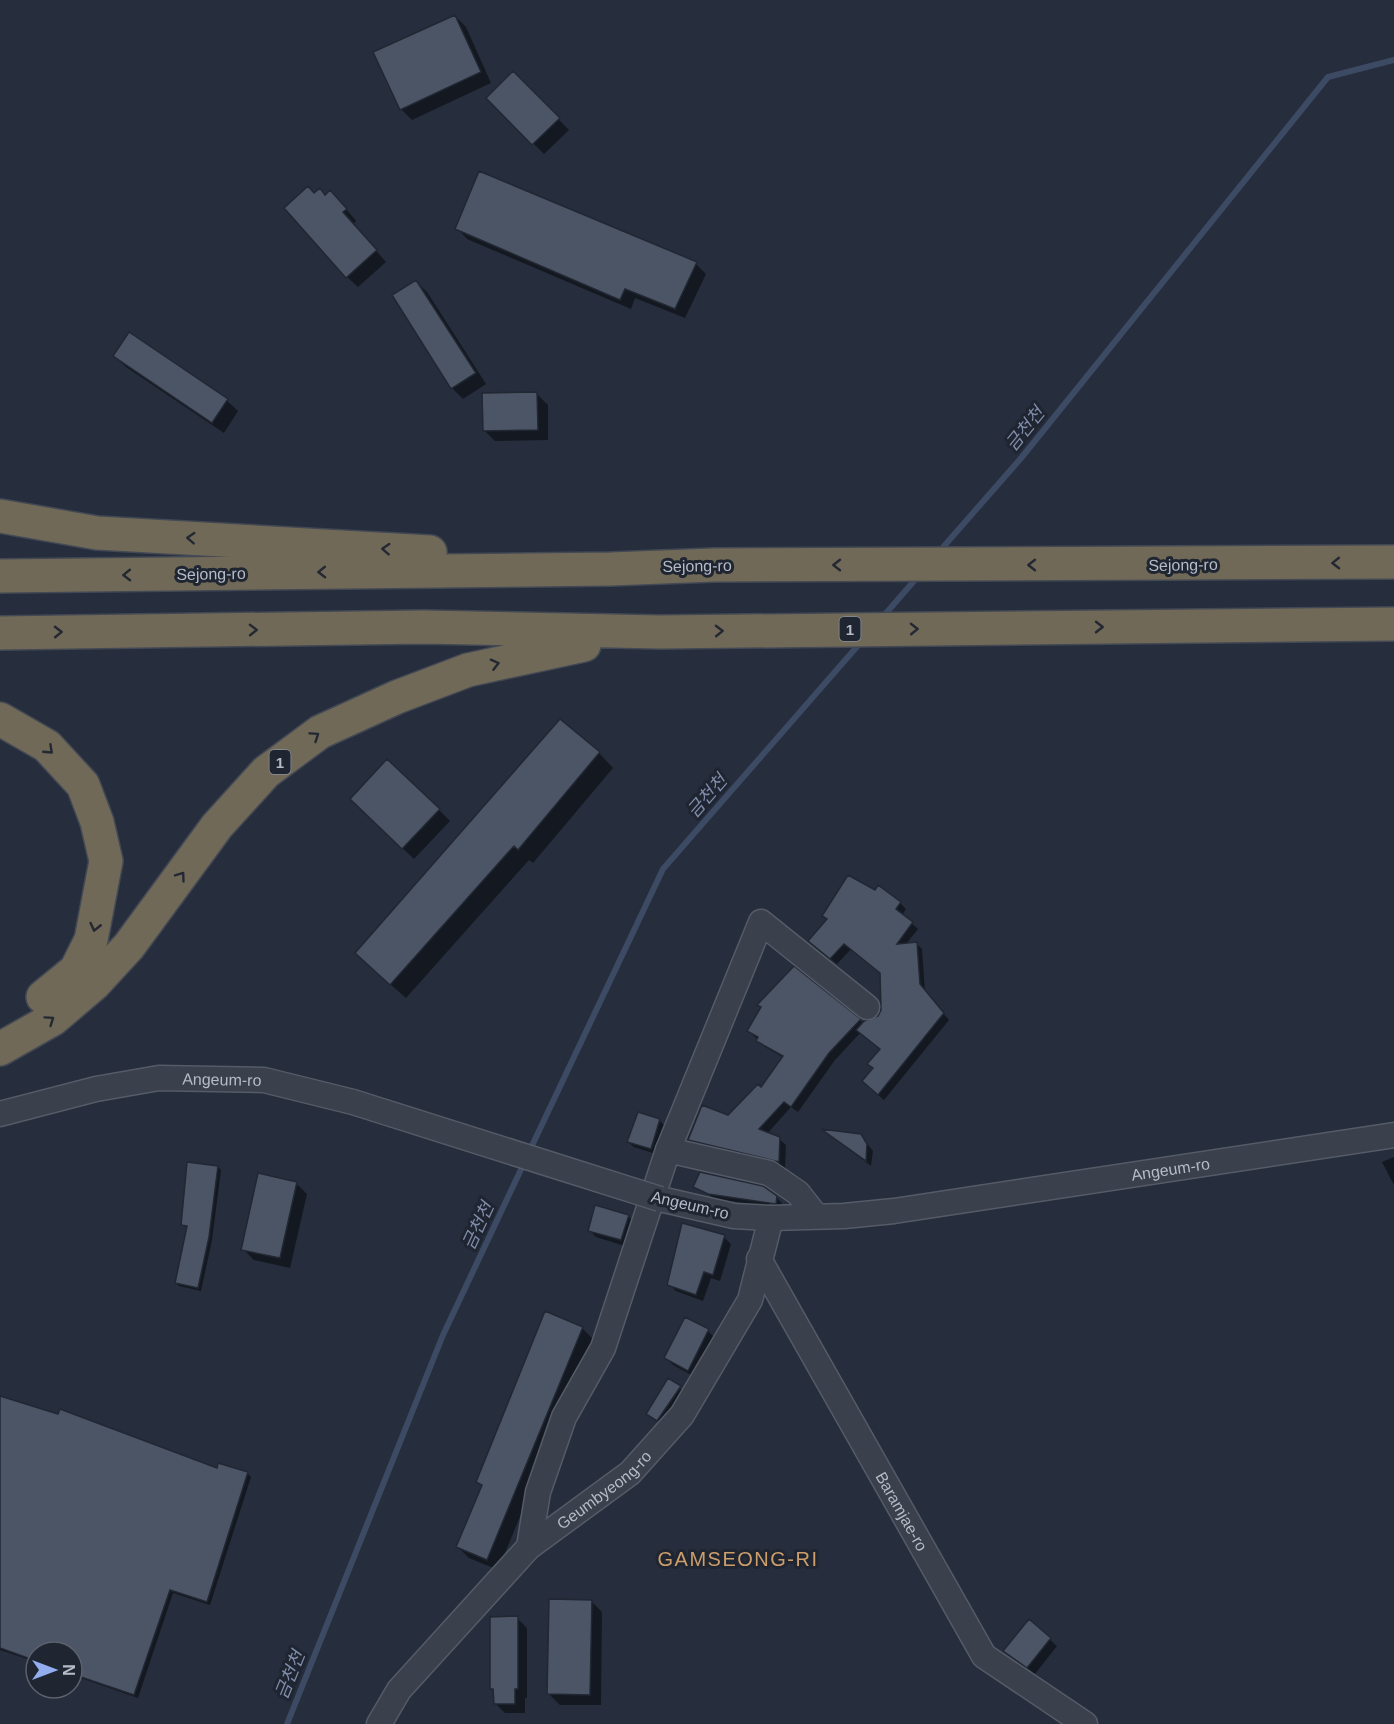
<svg xmlns="http://www.w3.org/2000/svg" width="1394" height="1724" viewBox="0 0 1394 1724" font-family="Helvetica,'Noto Sans KR',sans-serif">
<rect width="100%" height="100%" fill="#262d3c"/>
<!-- shadow -->
<path fill="#0007" d="M455,16l11,11 25,56 -79,37 -11,-11z
M513,73l56,57 -25,24 -56,-56z
M315,194l26,9 15,18 -3,3 33,38 -28,25 -11,-10z
M457,228l239,36 10,10 -21,44 -50,-20 -4,11 -164,-70z
M416,281l11,11 59,92 -23,15 -11,-11z
M130,335l97,66 11,10 -14,22 -98,-66 -11,-11z
M537,394l11,11v35l-53,1 -11,-11z
M599,753l14,15 -80,95 -4,-3 -123,138 -34,-30z
M362,810h77l11,11 -36,38z
M900,903l6,6 -4,6 16,14 -12,15 10,-1 6,6 3,43 24,28 -65,80 -15,-13 13,-37 -21,-18 -26,28 -37,52 -7,-5 -24,27 12,5 7,6 -1,23 -89,-22 -7,-7 39,-22 33,-28 23,-31 -19,-11 -16,-16 111,-11 3,4 16,-6 3,-8 -1,-37 -30,-24 -14,15 -21,-17z
M659,1120l6,6 -9,28 -22,-7 -6,-5z
M825,1131l35,4 13,16 -2,15z
M1394,1157v28l-12,-23z
M218,1167l3,3 -9,70 -11,51 -22,-5 -3,-3 12,-55 -6,-4z
M296,1183l11,11 -17,74 -36,-8 -11,-11z
M695,1186l81,11 6,6 -1,5 -66,-9z
M628,1216l7,7 -7,24 -32,-10 -7,-7z
M724,1237l7,7 -11,37 -9,-3 -8,23 -27,-10 -7,-7z
M582,1328l11,11 -95,231 -29,-12 -11,-11 25,-60 -5,-5z
M708,1331l7,7 -20,39 -22,-12 -7,-7z
M669,1380l18,14 -22,33 -17,-14z
M0,1397l218,73 29,3 4,4 -41,128 -37,-12 -35,105 -66,-23v-23h-36v10l-36,-12z
M591,1601l11,11 -1,93h-41l-11,-11z
M517,1618l10,10v70h-2v15h-20l-10,-10v-11l-3,-3z
M1029,1621l28,25 -22,28 -30,-23z"/>
<g fill="none" stroke-linecap="round" stroke-linejoin="round">
<!-- stream -->
<path stroke="#3d4a63" stroke-width="6" d="M938,553l84,-96 306,-380 66,-17
M881,619l39,-45
M529,1152l134,-283 198,-227
M287,1724l156,-389 82,-174"/>
</g>
<!-- building -->
<path fill="#4c5565" stroke="#212733" stroke-width="1.5" d="M455,15l26,57 -81,38 -27,-58z
M513,71l47,47 -28,27 -46,-47z
M479,171l218,91 -22,47 -50,-20 -5,11 -165,-71z
M308,186l6,7 6,-5 5,7 5,-5 17,19 -4,3 34,38 -31,28 -62,-70z
M416,280l60,93 -25,16 -59,-94z
M129,332l99,67 -16,24 -99,-67z
M537,392l1,38 -55,1 -1,-38z
M560,719l40,33 -82,98 -4,-4 -124,139 -35,-32z
M387,759l53,50 -38,40 -52,-50z
M848,875l27,15 3,-5 23,17 -5,7 17,13 -16,22 20,-2 3,42 24,29 -66,82 -16,-14 11,-13 -6,-4 13,-15 -24,-19 8,-9 14,-5 3,-6 -1,-37 -36,-29 -14,15 -22,-18 19,-22 -5,-3z
M794,966l67,53 -32,34 -38,54 -7,-5 -25,27 21,8 -1,25 -91,-22 14,-35 26,10 30,-31 3,3 22,-31 -27,-15 2,-4 -11,-6 14,-24 -4,-2z
M638,1112l22,7 -9,30 -24,-7z
M821,1129l40,5 6,10 -1,17z
M187,1162l31,4 -9,71 -11,51 -23,-5 12,-57 -6,-1z
M700,1172l63,14 14,10 -1,8 -68,-10 -15,-7z
M258,1173l39,9 -17,76 -39,-8z
M595,1205l34,10 -8,25 -33,-9z
M682,1223l43,12 -12,40 -9,-3 -8,23 -29,-10z
M545,1311l38,16 -96,233 -31,-13 26,-62 -6,-3z
M685,1317l24,12 -21,42 -24,-13z
M668,1378l13,8 -24,35 -11,-7z
M0,1396l58,18 2,-5 157,59 1,-5 30,9 -41,130 -37,-12 -36,105 -62,-21v-22h-36v9l-36,-13z
M549,1599l43,1 -2,95 -43,-1z
M518,1616v73h-3v15h-21l-1,-15h-3v-72z
M1029,1619l22,19 -24,30 -24,-17z"/>
<g fill="none" stroke-linecap="round" stroke-linejoin="round">
<defs>
<g id="minor">
<path id="s1" d="M0,1114l96,-25 63,-11 105,2 89,22"/>
<path id="s2" d="M660,1199l74,17 37,2 73,-2 50,-5 500,-76"/>
<path d="M816,1216l-18,-23 -29,-20 -101,-23 93,-228 106,85"/>
<path id="s3" d="M759,1259l225,397 101,68"/>
<path d="M529,1547l9,-55 26,-75 39,-69 65,-198"/>
<path id="s4" d="M379,1724l20,-34 130,-143 101,-74 52,-58 68,-115 21,-82"/>
</g>
<path id="highway" d="M0,516l97,17 333,19
M0,576l611,-7 103,-4 680,-3
M0,633l423,-6 237,5 734,-8
M0,719l47,27 36,39 14,37 9,39 -15,79 -15,30 -33,27
M0,1049l53,-30 41,-35 35,-38 88,-120 49,-54 54,-40 77,-35 71,-27 116,-25"/>
</defs>
<!-- minor casing -->
<use href="#minor" stroke="#555b67" stroke-width="27"/>
<!-- highway casing -->
<use href="#highway" stroke="#424854" stroke-width="36"/>
<!-- minor -->
<use href="#minor" stroke="#3a404c" stroke-width="24"/>
<!-- highway -->
<use href="#highway" stroke="#716957" stroke-width="33"/>
<defs>
<path id="minor-bridge" d="M353,1102l307,97"/>
</defs>
<!-- minor-bridge casing -->
<use href="#minor-bridge" stroke="#555b67" stroke-width="27" stroke-linecap="butt"/>
<!-- minor-bridge -->
<use href="#minor-bridge" stroke="#3a404c" stroke-width="24"/>
</g>
<!-- one-way arrows -->
<defs><path id="oneway-chevron" d="M-2-3.5L2.5 0L-2 3.5" fill="none" stroke-width="1.6" stroke-linecap="round" stroke-linejoin="round" transform="scale(1.5)"/></defs>
<g stroke="#232833">
<use href="#oneway-chevron" transform="translate(191 538) rotate(-177)"/>
<use href="#oneway-chevron" transform="translate(386 549) rotate(-177)"/>
<use href="#oneway-chevron" transform="translate(1336 563) rotate(179)"/>
<use href="#oneway-chevron" transform="translate(837 565) rotate(-180)"/>
<use href="#oneway-chevron" transform="translate(1032 565) rotate(-180)"/>
<use href="#oneway-chevron" transform="translate(322 572) rotate(179)"/>
<use href="#oneway-chevron" transform="translate(127 575) rotate(179)"/>
<use href="#oneway-chevron" transform="translate(1099 627)"/>
<use href="#oneway-chevron" transform="translate(914 629) rotate(-1)"/>
<use href="#oneway-chevron" transform="translate(253 630) rotate(-1)"/>
<use href="#oneway-chevron" transform="translate(719 631) rotate(-1)"/>
<use href="#oneway-chevron" transform="translate(58 632) rotate(-1)"/>
<use href="#oneway-chevron" transform="translate(495 664) rotate(-14)"/>
<use href="#oneway-chevron" transform="translate(315 736) rotate(-34)"/>
<use href="#oneway-chevron" transform="translate(49 750) rotate(43)"/>
<use href="#oneway-chevron" transform="translate(181 876) rotate(-54)"/>
<use href="#oneway-chevron" transform="translate(95 927) rotate(103)"/>
<use href="#oneway-chevron" transform="translate(50 1020) rotate(-35)"/>
</g>
<g text-anchor="middle" dominant-baseline="central" stroke-width="6" stroke-linejoin="round" paint-order="stroke">
<!-- shield labels -->
<g fill="#1f2531" stroke="#888e9a" stroke-width="1.5">
<rect x="839.5" y="617" width="21" height="24" rx="4.5"/>
<rect x="269.5" y="750" width="21" height="24" rx="4.5"/>
</g>
<g font-size="15" font-weight="bold" fill="#b5bbc7">
<text x="850" y="629">1</text>
<text x="280" y="762">1</text>
</g>
<!-- street labels -->
<g font-size="16" fill="#b5bbc7" stroke="#1f2531">
<text transform="translate(1183 565) rotate(-1)">Sejong-ro</text>
<text transform="translate(697 566) rotate(-1)">Sejong-ro</text>
<text transform="translate(211 574) rotate(-1)">Sejong-ro</text>
<text stroke="none"><textPath href="#s1" startOffset="226">Angeum-ro</textPath></text>
<text stroke="none"><textPath href="#s2" startOffset="516">Angeum-ro</textPath></text>
<text transform="translate(690 1205) rotate(13)">Angeum-ro</text>
<text stroke="none"><textPath href="#s4" startOffset="327">Geumbyeong-ro</textPath></text>
<text stroke="none"><textPath href="#s3" startOffset="290">Baramjae-ro</textPath></text>
</g>
<!-- water labels -->
<g font-size="18" font-style="italic" fill="#808eac" stroke="#1f2531">
<text transform="translate(1025 429) rotate(-51)">금천천</text>
<text transform="translate(707 796) rotate(-49)">금천천</text>
<text transform="translate(478 1226) rotate(-65)">금천천</text>
<text transform="translate(290 1675) rotate(-68)">금천천</text>
</g>
<!-- quarter labels -->
<g font-size="20" letter-spacing="1.5" fill="#cb9e6c" stroke="#1f2531">
<text x="738" y="1559">GAMSEONG-RI</text>
</g>
</g>
<!-- north arrow -->
<g transform="translate(54 1670) rotate(90)"><circle r="28" fill="#1f2531" stroke="#5b616d" stroke-width="1.5"/>
<path d="M0-4.5L10 22L0 15L-10 22Z" fill="#93aeef"/>
<text y="-9" font-size="16" font-weight="bold" text-anchor="middle" fill="#b5bbc7">N</text>
</g>
</svg>
